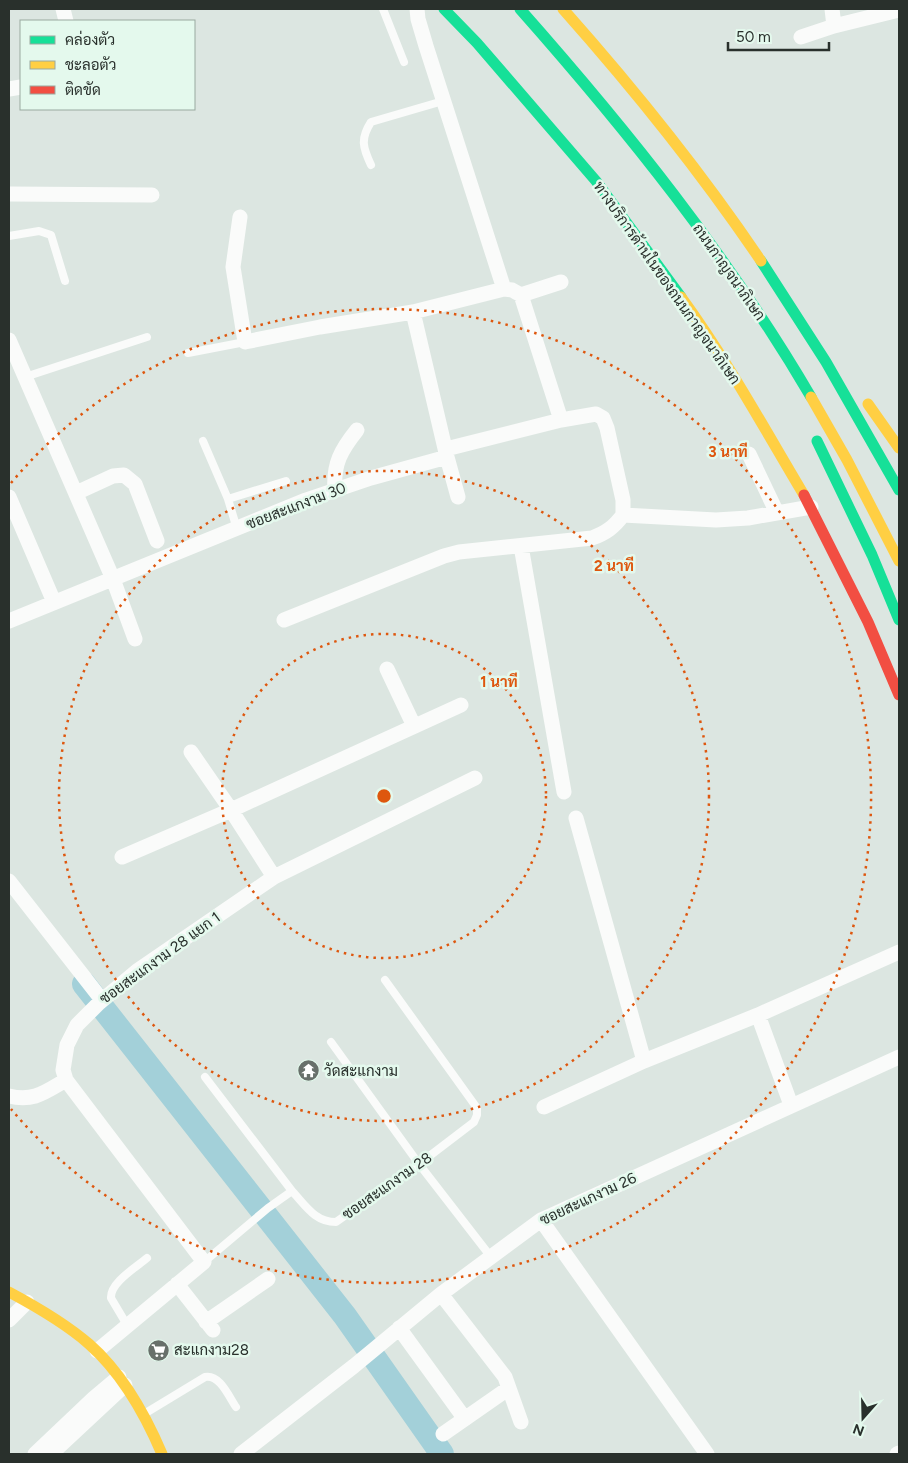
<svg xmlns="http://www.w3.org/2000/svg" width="908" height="1463" viewBox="0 0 908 1463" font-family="Figtree,Sarabun,sans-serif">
<rect width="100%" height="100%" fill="#dce6e1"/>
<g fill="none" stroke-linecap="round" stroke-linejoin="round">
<!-- river -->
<path stroke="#a3d0d9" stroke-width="24" d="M84,984l261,332 97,138"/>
<!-- lane -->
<path stroke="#fafbfa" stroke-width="8" d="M383,9l21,53
M371,165c-8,-17 -11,-26 0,-43l72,-21
M9,236l30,-5 12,4 14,46
M188,353l57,-11
M25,377l122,-40
M203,441l25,58
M237,529l-9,-30 58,-18
M331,1042l88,122 72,93
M205,1077l87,114
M204,1262l64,-54 24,-17c14,15 23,31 44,31l83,-58 55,-42 3,-7v-7l-92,-128
M127,1325l-16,-27c-1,-15 24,-30 36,-40
M144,1414l61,-37c15,-3 24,20 31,30"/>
<!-- street -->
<path stroke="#fafbfa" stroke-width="15" d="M63,9l3,12
M832,9l2,17
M801,37l33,-11 65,-16
M9,89l12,-2
M9,194l143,1
M240,217l-7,50 12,75 75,-15 93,-15 91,-23 -78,-243 -8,-27 -1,-10
M504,289l8,1 9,5 40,125
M521,295l40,-13
M9,340l104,239 22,60
M446,449l115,-29 35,-6 7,4 4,10 16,72v15l93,5 32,-2 63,-11
M749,454l28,59
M447,457l11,40
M335,490c-2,-26 6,-40 22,-60
M76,493l37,-17 11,-1 11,9 22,57
M9,497l45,105
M521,546l43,246
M284,620l160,-64 15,-4 133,-14c14,-5 22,-11 31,-23
M9,621l297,-121 65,-22 76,-21 -34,-145
M387,669l27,57
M191,752l40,58 43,67
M576,818l68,243
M122,857l109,-47 230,-105
M9,881l93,119
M758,1015l33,90
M9,1096c25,6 36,-4 57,-16
M544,1107l100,-46 114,-46 141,-63
M541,1220l166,234
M177,1284l36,46
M441,1294l64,83 16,45
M9,1320l18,-18
M206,1322l62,-43
M399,1328l66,91
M97,1351l107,-89 -138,-182 -3,-10 4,-25 10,-20 22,-22 38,-32 137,-94 201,-99
M443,1434l66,-46
M35,1454l59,-56 25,-21
M51,1454l74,-69
M241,1454l113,-88 87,-72 100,-74 358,-163
M897,1454l2,-1"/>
<!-- fast -->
<path stroke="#16e098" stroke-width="11" d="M444,9l33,34 119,138 85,116
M520,9c107,121 209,248 291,388
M761,261l65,101 73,128
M817,441l55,114 27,65"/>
<!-- slow -->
<path stroke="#ffcf43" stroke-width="11" d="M563,9c71,80 138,163 198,252
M681,297c46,63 83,131 123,198
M811,397l36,63 52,101
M868,404l31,44
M9,1292c28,15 56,31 80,52 33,29 56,70 73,110"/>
<!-- jam -->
<path stroke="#f24e42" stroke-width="11" d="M804,495l64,127 31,73"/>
</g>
<!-- distance rings -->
<g fill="none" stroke="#de570e" stroke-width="2.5" stroke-dasharray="2.5 5">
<circle cx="384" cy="796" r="162"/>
<circle cx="384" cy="796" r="325"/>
<path d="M11 483A487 487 0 1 1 11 1109"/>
</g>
<!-- icons -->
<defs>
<symbol id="temple-disc" viewBox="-11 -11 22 22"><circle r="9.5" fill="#68706b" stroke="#e4f9ed"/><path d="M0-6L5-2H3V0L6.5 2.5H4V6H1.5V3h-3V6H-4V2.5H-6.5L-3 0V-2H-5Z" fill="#fff"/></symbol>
<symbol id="supermarket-disc" viewBox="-11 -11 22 22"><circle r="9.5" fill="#68706b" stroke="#e4f9ed"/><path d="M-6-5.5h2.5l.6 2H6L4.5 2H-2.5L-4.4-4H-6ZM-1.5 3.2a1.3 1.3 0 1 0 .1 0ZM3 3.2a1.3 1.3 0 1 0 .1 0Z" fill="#fff"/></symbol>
</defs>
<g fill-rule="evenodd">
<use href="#temple-disc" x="296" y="1058" width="25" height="25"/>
<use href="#supermarket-disc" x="146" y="1338" width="25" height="25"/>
</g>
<g text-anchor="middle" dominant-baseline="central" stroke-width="5" stroke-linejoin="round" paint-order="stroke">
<!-- street labels -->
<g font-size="15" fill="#29302c" stroke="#e4f9ed">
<text transform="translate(729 272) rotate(55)">ถนนกาญจนาภิเษก</text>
<text transform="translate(667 283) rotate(55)">ทางบริการด้านในของถนนกาญจนาภิเษก</text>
<text transform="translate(296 506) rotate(-21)">ซอยสะแกงาม 30</text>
<text transform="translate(160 958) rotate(-36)">ซอยสะแกงาม 28 แยก 1</text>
<text transform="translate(387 1186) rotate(-35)">ซอยสะแกงาม 28</text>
<text transform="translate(588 1199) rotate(-25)">ซอยสะแกงาม 26</text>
</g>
<!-- poi labels -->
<g font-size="15" fill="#29302c" stroke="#e4f9ed" text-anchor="start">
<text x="324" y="1071">วัดสะแกงาม</text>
<text x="174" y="1350">สะแกงาม28</text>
</g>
</g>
<circle cx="384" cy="796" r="8" fill="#de570e" stroke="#e4f9ed" stroke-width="2.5"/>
<g font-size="15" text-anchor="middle" font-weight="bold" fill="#de570e" stroke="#e4f9ed" stroke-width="5" stroke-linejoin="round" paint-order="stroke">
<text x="728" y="457">3 นาที</text>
<text x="614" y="571">2 นาที</text>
<text x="499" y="687">1 นาที</text>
</g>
<!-- border -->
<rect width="908" height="1463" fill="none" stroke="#29302c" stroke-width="20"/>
<!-- legend -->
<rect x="20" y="20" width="175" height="90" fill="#e4f9ed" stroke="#99a9a0"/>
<rect x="30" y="36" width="25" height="8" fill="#16e098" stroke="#99a9a0"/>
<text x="65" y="45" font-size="15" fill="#29302c">คล่องตัว</text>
<rect x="30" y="61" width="25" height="8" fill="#ffcf43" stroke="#99a9a0"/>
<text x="65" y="70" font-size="15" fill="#29302c">ชะลอตัว</text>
<rect x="30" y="86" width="25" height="8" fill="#f24e42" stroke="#99a9a0"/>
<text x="65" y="95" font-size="15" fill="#29302c">ติดขัด</text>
<!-- north arrow -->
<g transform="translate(863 1418) rotate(200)" stroke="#e4f9ed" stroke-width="4" paint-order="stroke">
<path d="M0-4L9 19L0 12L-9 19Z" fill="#29302c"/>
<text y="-8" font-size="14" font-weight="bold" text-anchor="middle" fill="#29302c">N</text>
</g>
<!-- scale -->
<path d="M728 42v8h101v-8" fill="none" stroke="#29302c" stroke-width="2.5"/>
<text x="736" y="42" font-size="15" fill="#29302c" stroke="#e4f9ed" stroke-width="4" paint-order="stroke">50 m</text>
</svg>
